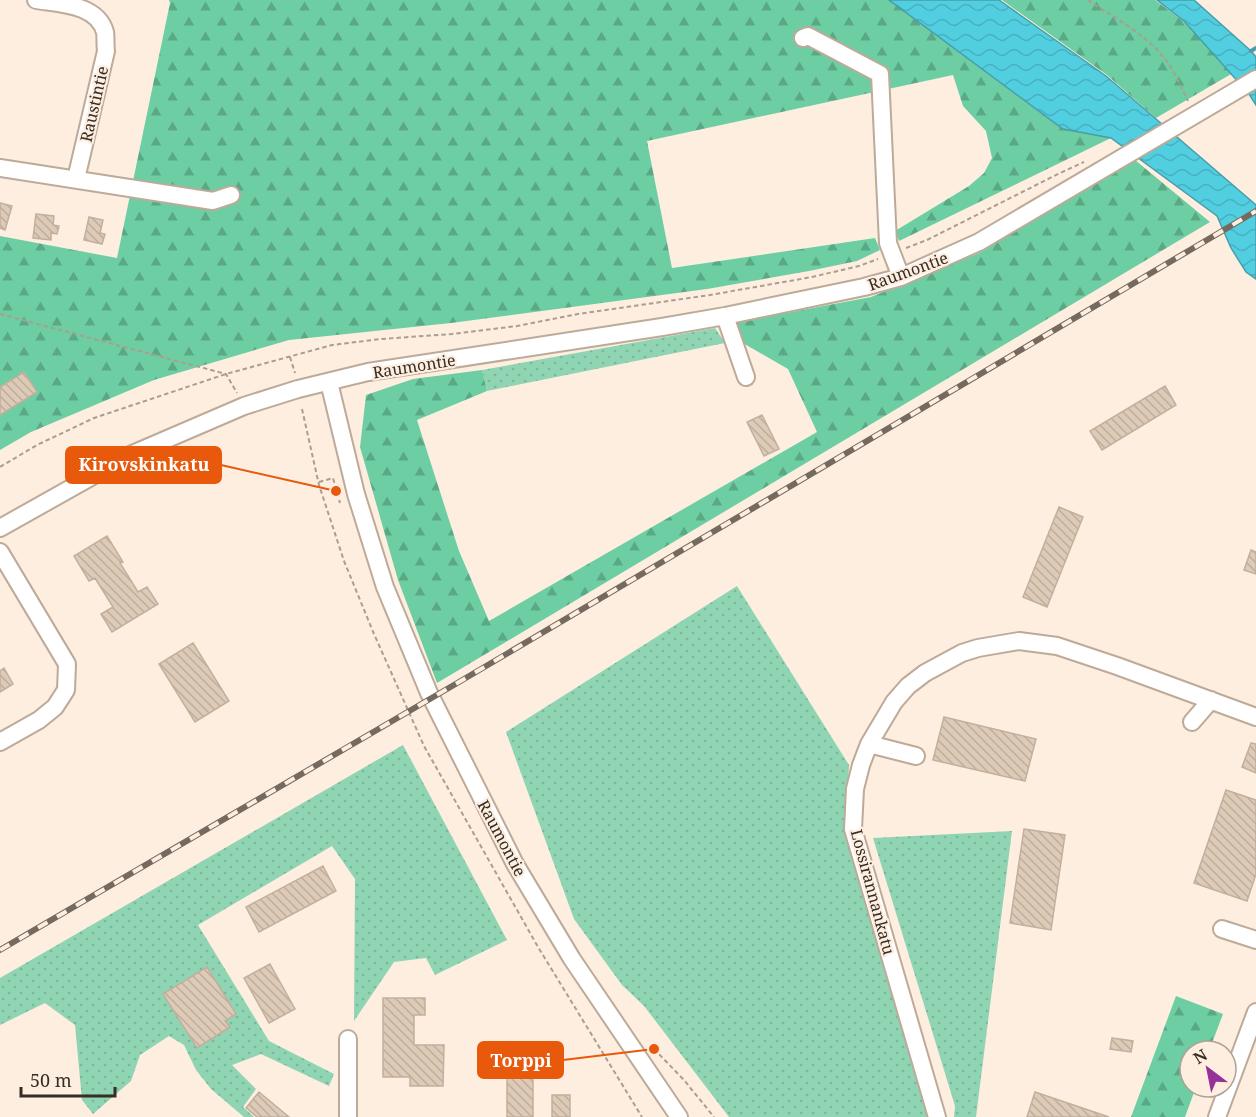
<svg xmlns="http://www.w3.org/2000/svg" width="1256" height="1117" viewBox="0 0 1256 1117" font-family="'Noto Serif',serif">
<defs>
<pattern id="grass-dots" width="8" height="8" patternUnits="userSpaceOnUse" patternTransform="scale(1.5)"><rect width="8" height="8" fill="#8fd5b3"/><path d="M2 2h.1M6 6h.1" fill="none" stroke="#7cb79a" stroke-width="1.8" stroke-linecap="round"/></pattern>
<pattern id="forest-firs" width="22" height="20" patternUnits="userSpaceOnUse" patternTransform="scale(1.5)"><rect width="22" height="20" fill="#6dcea3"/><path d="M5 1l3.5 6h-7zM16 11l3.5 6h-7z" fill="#5aa885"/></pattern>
<pattern id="water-waves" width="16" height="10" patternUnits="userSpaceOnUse" patternTransform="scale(1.5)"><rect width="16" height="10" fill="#52cee1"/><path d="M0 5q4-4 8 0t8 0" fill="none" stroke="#48b1c1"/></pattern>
<pattern id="building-back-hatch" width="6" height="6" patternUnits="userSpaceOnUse" patternTransform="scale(1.5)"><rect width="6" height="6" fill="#ddcab7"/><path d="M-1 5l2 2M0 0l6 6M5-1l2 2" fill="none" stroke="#beae9d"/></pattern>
</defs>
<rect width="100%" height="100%" fill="#feeedf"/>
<!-- grass -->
<path fill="url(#grass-dots)" d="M715,328l10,15 -238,48 -5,-21z
M737,586l112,179 -3,55 86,297h-203l-85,-111 -22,-21 -48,-66 -68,-187z
M403,745l104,195 -72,35 -9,-17 -32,4 -40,59 1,-142 -23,-33 -134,79 71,116 65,33 -5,12 -68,-32 -29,11 24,24 -13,18 11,10h-10l-33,-28 -15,-19 -12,-25 -15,-9 -29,19 -9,26 -38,33 -11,-14 -7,-75 -30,-22 -45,22v-47z
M1012,831l-36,286h-22l1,-11 -82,-268z"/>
<!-- forest -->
<path fill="url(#forest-firs)" d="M169,0h720l174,129 48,9 -212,103 -4,-10 74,-45 15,-13 8,-15 -6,-27 -23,-25 -10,-31 -306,66 25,127 203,-30 5,12 -23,11 -48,10 -102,18 -256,34 -162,17 -135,40 -123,52 -31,18v-214l117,22 53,-255z
M1002,0h153l28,21 55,49 -82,48 -49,-43z
M1135,160l75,62 -773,461 -39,-103 -38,-133 6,-52 47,-16 69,-9 5,21 -70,29 42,131 30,70 328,-189 -29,-63 -52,-30 2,-17 133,-25 108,-44z
M1176,996l47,18 -14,37h-19v36h6l-11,30h-54z"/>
<!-- water -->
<path fill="url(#water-waves)" stroke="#499ea9" stroke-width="1.5" d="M889,0h110l107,76 150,129v74l-10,-7 -15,-24 -14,-32 -106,-78 -48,-9z
M1157,0h37l57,51 5,6v48l-7,-11 -65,-73z"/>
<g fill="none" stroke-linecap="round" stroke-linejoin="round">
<!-- stream -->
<path stroke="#499ea9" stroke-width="4" d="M1251,51l5,-3"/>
</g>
<!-- building -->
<path fill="url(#building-back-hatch)" stroke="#c2af9d" stroke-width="1.5" d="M0,203l12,3 -7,24 -5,-2z
M36,214l18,2 -1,9 6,1 -2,8 -6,-1v7l-18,-2z
M89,217l14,3 -3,13 5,1 -3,10 -18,-4z
M24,372l13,20 -37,23v-28z
M1165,386l11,19 -74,45 -12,-19z
M762,415l17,34 -15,7 -17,-34z
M1059,507l24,10 -36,90 -24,-10z
M107,536l16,26 -3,1 18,29 9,-5 11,17 -46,28 -11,-18 12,-7 -18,-29 -6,3 -15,-25z
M1251,550l5,2v22l-12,-4z
M193,643l36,58 -34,21 -36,-58z
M4,668l9,16 -13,8v-21z
M944,717l92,22 -11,42 -92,-21z
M1251,743l5,1v29l-14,-6z
M1226,790l30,10v74l-9,27 -53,-18z
M1024,829l41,6 -14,95 -41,-7z
M323,866l13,25 -77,41 -13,-25z
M270,964l25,45 -26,14 -25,-45z
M207,967l29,47 -11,7 5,6 -33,21 -34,-54z
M383,998h42v17h-11v30h30l-1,41h-33v-9h-27z
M1112,1038l21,3 -2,11 -21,-3z
M507,1077l26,1v39h-26z
M259,1092l30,25h-32l-11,-9z
M1035,1092l74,25h-82z
M552,1095h18v22h-18z"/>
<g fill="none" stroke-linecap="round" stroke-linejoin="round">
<defs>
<path id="minor" d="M36,0c24,4 61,4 69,32 1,6 0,13 1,19l-30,128
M803,38l5,-2 72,38 8,169 13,34
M0,168l213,33 18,-6
M725,316l21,61
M329,382l27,112 29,93 44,106 86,171 57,95 107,158
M0,528l130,-73 114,-49 54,-17 70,-17 294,-45 63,-11 139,-29 37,-10 78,-35 277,-163
M0,552l67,112 -1,26 -11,17 -16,13 -39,22
M1192,722l19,-22
M869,744l47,12
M1222,929l34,11
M348,1039v78
M937,1117l-84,-288 2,-40 6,-24 8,-21 25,-42 14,-16 17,-13 37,-20 16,-5 41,-7 38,5 60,20 139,51
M1217,1117l39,-105"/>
</defs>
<!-- minor casing -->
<use href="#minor" stroke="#bdaa98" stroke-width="20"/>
<!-- path -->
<path stroke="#aa9d91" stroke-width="2" stroke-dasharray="4.5 3" stroke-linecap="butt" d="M1088,0c22,15 55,33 72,53 12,13 20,31 28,48
M906,248l21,-8 133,-67 24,-11
M0,314l226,60 11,19
M290,357l5,16
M302,409l17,76 25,76 30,73 50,112 114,201 104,170
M0,467l37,-22 57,-27 132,-44 106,-29 49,-6 71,-5 65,-8 61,-12 132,-19 102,-18 47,-11 19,-7
M319,482l14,-4 7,25
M654,1049l30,31 30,37"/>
<!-- minor -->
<use href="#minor" stroke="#fff" stroke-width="16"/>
<defs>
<path id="rail" d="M0,950l459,-268 797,-471"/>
</defs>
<!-- rail casing -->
<use href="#rail" stroke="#756a60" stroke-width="6"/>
<!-- rail -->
<use href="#rail" stroke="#feeedf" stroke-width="4" stroke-dasharray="11" stroke-linecap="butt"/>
</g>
<g text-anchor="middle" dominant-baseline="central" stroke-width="4.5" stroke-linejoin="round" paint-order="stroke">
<!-- street labels -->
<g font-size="16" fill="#352d26" stroke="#feeedf">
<text transform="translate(94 104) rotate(-77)">Raustintie</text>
<text transform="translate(908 271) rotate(-20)">Raumontie</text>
<text transform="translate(414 366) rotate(-9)">Raumontie</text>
<text transform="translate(502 838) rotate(62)">Raumontie</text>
<text transform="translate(873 892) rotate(75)">Lossirannankatu</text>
</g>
</g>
<!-- callouts -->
<path fill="none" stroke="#e8590c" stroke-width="2" d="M336 491L221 465M654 1049L563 1060"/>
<g fill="#e8590c" stroke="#feeedf" stroke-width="2">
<circle cx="336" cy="491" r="6"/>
<circle cx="654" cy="1049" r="6"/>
</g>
<g fill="#e8590c" stroke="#e8590c" stroke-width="2">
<rect x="66" y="447" width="155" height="36" rx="6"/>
<rect x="478" y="1042" width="85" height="36" rx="6"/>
</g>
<g font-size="18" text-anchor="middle" font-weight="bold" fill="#fff">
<text x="144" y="471">Kirovskinkatu</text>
<text x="521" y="1067">Torppi</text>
</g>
<!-- north arrow -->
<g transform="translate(1208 1069) rotate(328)"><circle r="28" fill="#feeedf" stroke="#aea195" stroke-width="1.5"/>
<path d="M0-4.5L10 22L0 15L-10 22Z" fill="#953197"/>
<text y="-9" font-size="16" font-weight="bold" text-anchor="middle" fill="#352d26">N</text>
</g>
<!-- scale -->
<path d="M21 1087v9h94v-9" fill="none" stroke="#352d26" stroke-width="3"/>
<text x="30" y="1087" font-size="18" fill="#352d26" stroke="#feeedf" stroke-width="4.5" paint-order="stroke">50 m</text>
</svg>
